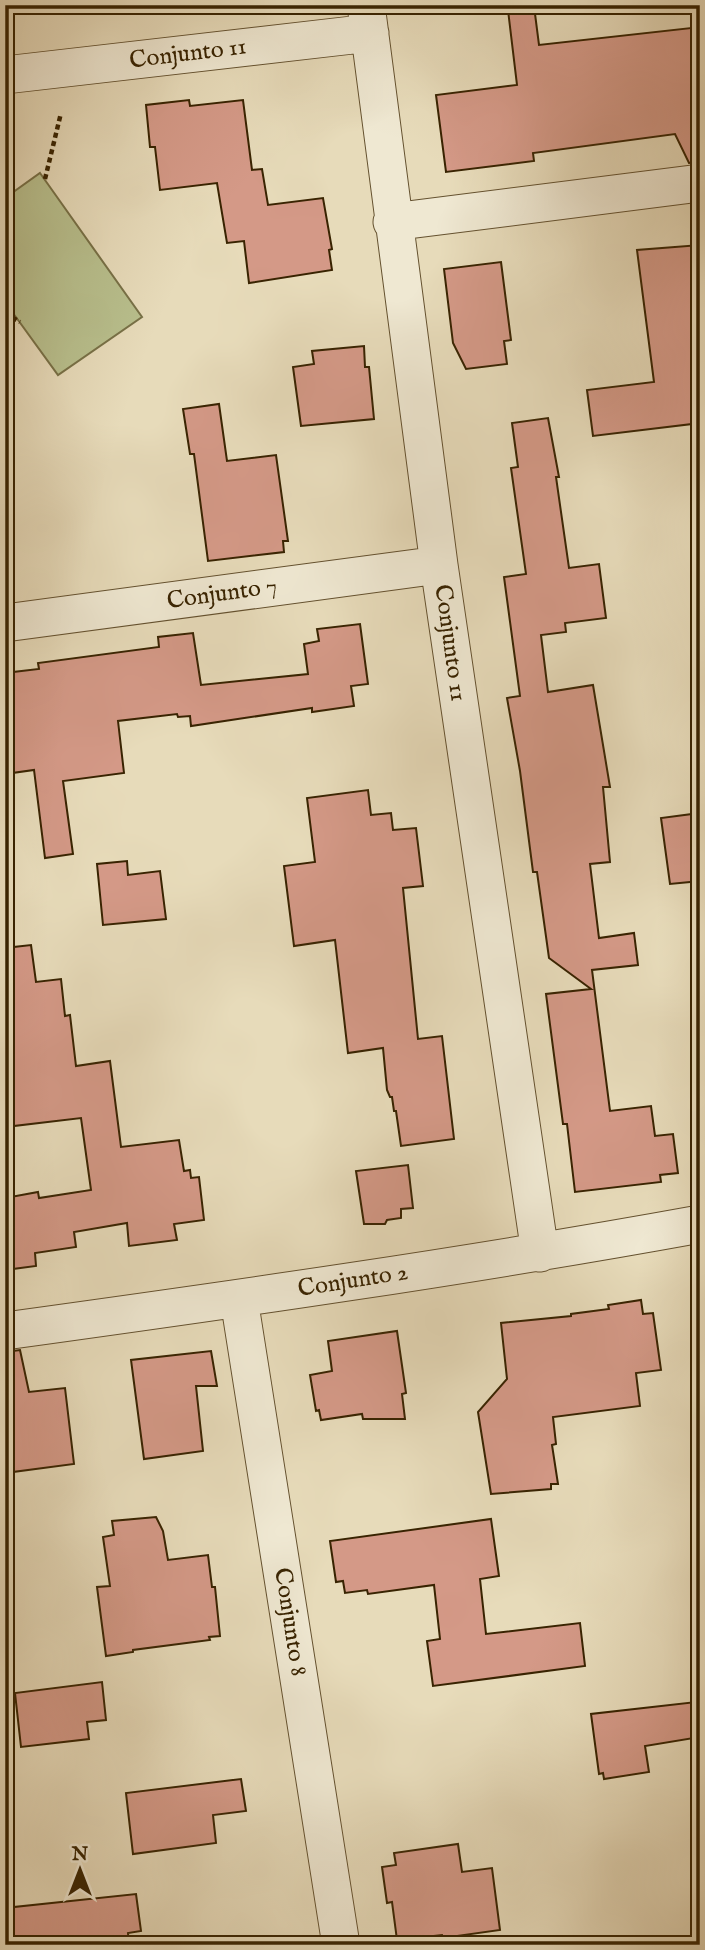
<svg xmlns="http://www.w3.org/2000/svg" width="705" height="1950" viewBox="0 0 705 1950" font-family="'IM FELL English',serif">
<rect width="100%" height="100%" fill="#e7dbba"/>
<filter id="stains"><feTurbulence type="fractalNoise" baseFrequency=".00286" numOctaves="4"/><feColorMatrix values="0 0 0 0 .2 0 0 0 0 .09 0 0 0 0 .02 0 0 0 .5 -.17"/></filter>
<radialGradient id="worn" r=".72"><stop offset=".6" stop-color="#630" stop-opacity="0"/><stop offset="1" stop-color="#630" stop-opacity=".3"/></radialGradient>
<!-- green -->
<path fill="#b8bf8d" stroke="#787147" stroke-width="2" d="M40,173l102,144 -84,58 -53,-73v-104z"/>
<!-- building -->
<path fill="#d49987" stroke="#382301" stroke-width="2" d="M534,6l5,39 161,-18v135l-11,1 -14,-29 -142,19 1,8 -88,11 -10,-77 81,-10 -9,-75z
M189,100l1,6 53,-6 9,70 10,-1 6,36 55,-7 9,51 -3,1 3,20 -83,13 -5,-42 -17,2 -10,-60 -57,7 -5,-43h-5l-4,-42z
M700,245v178l-107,13 -6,-46 67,-8 -17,-132z
M501,262l10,78 -7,1 3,23 -41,5 -13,-26 -9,-74z
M364,346l1,21h4l5,52 -73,7 -8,-59 21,-3 -2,-13z
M219,404l8,57 49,-6 12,86h-5l1,11 -76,9 -14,-107h-4l-7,-45z
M548,418l11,59h-3l13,91 30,-4 7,54 -41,5 1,9 -25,3 7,57 45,-7 17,102h-7l7,75 -20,2 9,74 35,-5 4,32 -46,5 18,141 41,-5 4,30 18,-2 5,39 -18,2 1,7 -86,10 -8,-68h-4l-17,-130 45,-5 -42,-31 -12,-86h-4l-13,-101 -13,-73 13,-2 -16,-119 22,-3 -15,-106 7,-1 -6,-44z
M360,624l8,60 -17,2 3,20 -42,6v-4l-121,18 -1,-10 -12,1 -1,-3 -59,7 6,52 -61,8 10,73 -28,4 -11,-88 -29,4v-101l34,-4 -1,-6 121,-16 -1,-10 35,-4 8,52 107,-11 -4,-30 15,-3 -2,-12z
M368,790l3,25 20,-2 2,17 23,-2 7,58 -20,2 15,151 24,-3 12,103 -53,7 -5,-35h-2l-2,-14h-2l-3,-7 -4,-42 -35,5 -13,-113 -41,6 -10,-80 31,-4 -8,-64z
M700,813v68l-30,3 -9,-66z
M127,861l1,14 32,-4 6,48 -63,6 -6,-61z
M31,945l5,37 25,-3 4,37 5,-1 6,51 34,-5 11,86 58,-7 5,31 6,-1 1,8 8,-1 5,43 -30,4 3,16 -48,6 -2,-23 -53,9 2,15 -41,6 1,13 -31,4v-72l33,-6 1,6 52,-8 -10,-72 -76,9v-179z
M408,1165l5,43 -12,1v9l-14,2 -2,4h-21l-8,-53z
M641,1300l2,14 10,-1 8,57 -25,3 4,33 -87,11 3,27 -4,1 6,39h-7v5l-60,5 -13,-82 29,-33 -6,-56 70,-7v-2l38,-5 -1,-4z
M397,1331l9,62 -4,1 3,25h-42l-1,-5 -41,6 -2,-10 -3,1 -6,-36 22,-4 -4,-30z
M20,1350l9,42 36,-4 9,76 -69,9v-121z
M211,1351l6,35h-21l7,65 -59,8 -13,-99z
M156,1517l7,14 5,29 40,-5 4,32h3l5,49 -11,1 1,3 -77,10v2l-27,4 -9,-69 13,-1 -7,-49 11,-2 -2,-14z
M491,1519l8,57 -19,3 6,55 94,-11 5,43 -152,20 -6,-45 13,-2 -6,-54 -66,9 -1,-4 -22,3 -2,-12 -7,1 -6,-41z
M102,1682l4,38 -19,2 2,17 -68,8 -6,-54z
M696,1702l4,35 -55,9 4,26 -45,7 -1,-6 -4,1 -8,-60z
M241,1779l5,32 -33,4 3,28 -83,11 -7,-61z
M458,1844l4,28 30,-4 8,62 -57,8 -1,-3 -45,5 -5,-38 -5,1 -5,-36 14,-2 -2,-12z
M136,1894l5,37 -13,2 1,12h-99l-1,-9 -24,3v-31z"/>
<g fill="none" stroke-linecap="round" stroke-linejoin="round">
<defs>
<path id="minor" d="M366,5l73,560 101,688
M5,75l365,-42
M392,222l308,-39
M5,623l434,-58
M239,1299l102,646
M5,1331c232,-32 464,-65 695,-107"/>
</defs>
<!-- minor casing -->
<use href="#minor" stroke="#64512f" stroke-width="39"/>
<!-- path -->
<path stroke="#382301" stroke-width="4.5" stroke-dasharray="5 3.5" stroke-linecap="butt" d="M45,179l16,-66
M5,313l15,9"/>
<!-- minor -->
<use href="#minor" stroke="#efe8d2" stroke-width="37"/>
</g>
<g text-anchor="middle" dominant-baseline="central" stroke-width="6" stroke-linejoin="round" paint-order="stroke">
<!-- street labels -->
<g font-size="24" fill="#382301" stroke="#efe8d2">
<text transform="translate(188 54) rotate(-7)">Conjunto 11</text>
<text transform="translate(222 594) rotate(-8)">Conjunto 7</text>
<text transform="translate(450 643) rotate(82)">Conjunto 11</text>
<text transform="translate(353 1281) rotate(-9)">Conjunto 2</text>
<text transform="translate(290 1622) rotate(81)">Conjunto 8</text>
</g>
</g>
<!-- margin -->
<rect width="705" height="1950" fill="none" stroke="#e7dbba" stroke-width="28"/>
<rect x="7" y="7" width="691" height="1936" fill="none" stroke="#382301" stroke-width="3.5"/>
<rect x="14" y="14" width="677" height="1922" fill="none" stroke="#382301" stroke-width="2"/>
<!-- north arrow -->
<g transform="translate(80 1870)" stroke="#efe8d2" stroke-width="5" paint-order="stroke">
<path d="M0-5L12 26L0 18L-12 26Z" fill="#382301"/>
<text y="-10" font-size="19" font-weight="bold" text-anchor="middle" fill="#382301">N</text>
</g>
<rect width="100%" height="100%" filter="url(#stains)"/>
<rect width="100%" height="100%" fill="url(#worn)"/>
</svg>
